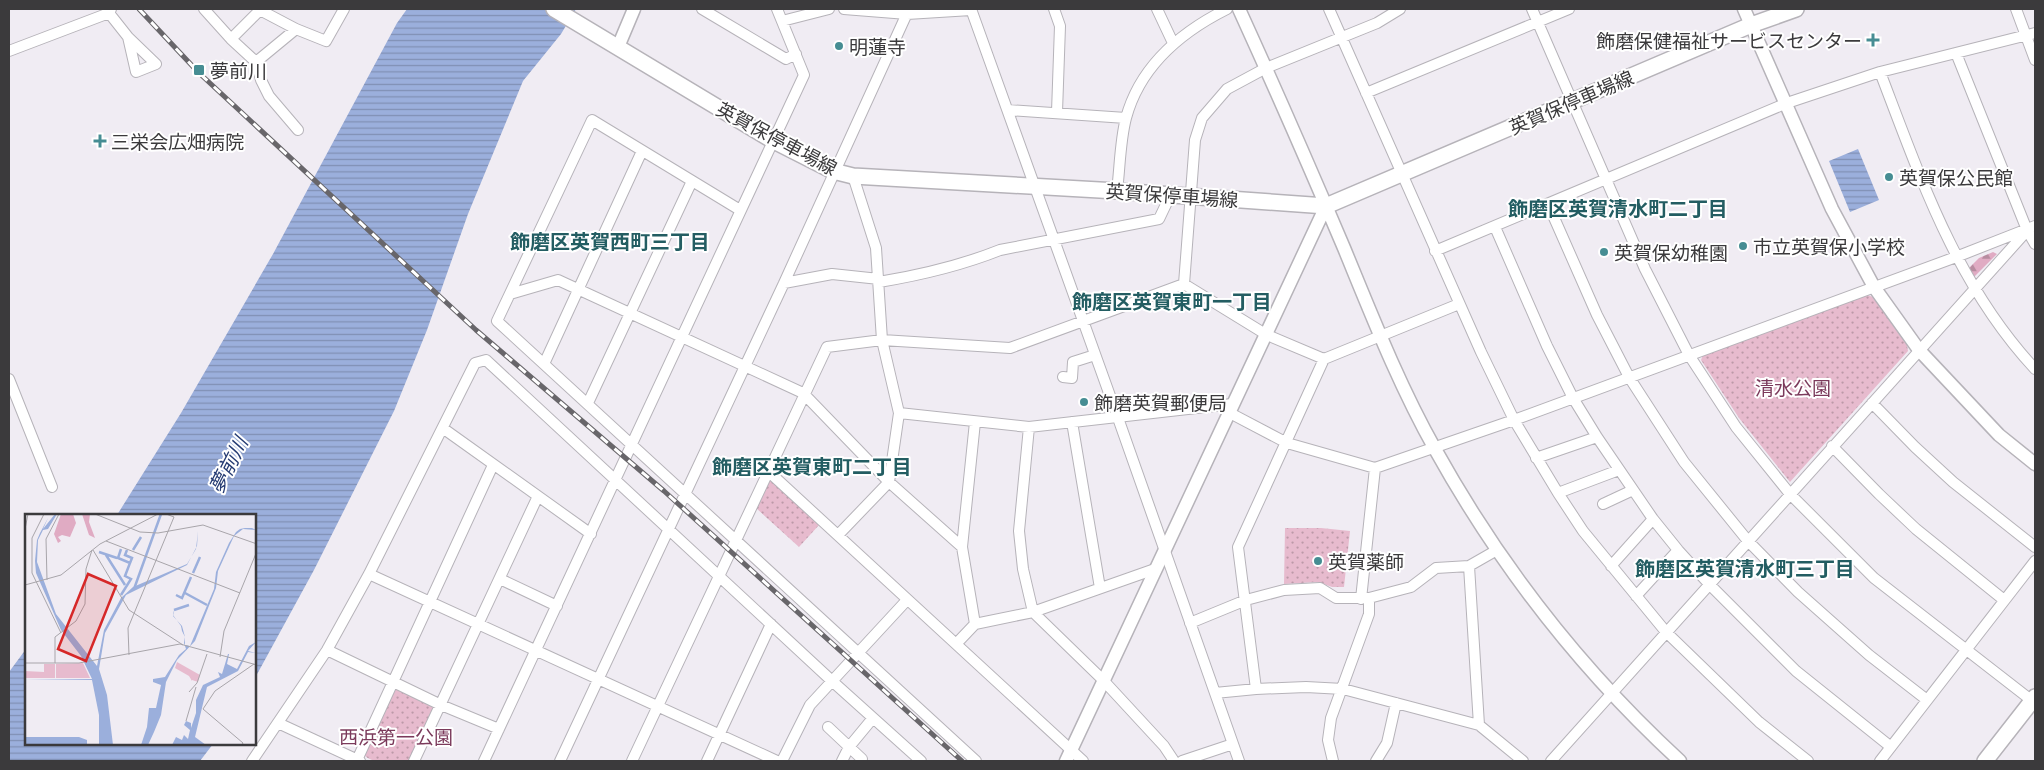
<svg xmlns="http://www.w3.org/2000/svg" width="2044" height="770" viewBox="0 0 2044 770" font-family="'Titillium Web','Noto Sans JP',sans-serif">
<defs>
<pattern id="forest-firs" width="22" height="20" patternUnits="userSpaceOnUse" patternTransform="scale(1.25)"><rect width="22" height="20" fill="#e0abc3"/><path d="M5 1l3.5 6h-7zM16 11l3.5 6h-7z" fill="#b78ca0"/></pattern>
<pattern id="park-dots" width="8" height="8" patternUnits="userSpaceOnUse" patternTransform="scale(1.25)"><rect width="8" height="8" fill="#e7bbce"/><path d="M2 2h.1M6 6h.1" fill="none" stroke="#bc99a8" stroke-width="1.8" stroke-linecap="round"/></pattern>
<pattern id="water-rules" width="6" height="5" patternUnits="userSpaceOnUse" patternTransform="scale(1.25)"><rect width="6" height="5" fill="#9bafdc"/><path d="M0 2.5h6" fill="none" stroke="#808fb4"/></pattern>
</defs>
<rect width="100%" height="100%" fill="#f0ecf3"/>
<!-- forest -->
<path fill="url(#forest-firs)" d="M1993,252l4,2 -23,23 -7,-7 12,-12z"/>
<!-- park -->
<path fill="url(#park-dots)" d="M1867,295l6,2 34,48 1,6 -118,131 -51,-64 -38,-58 2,-5z
M771,477l49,47 -21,23 -43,-39z
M1285,528h36l29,3 -6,56h-12l-14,-5 -34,2z
M399,687l32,16 2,5 -24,53c-13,0 -39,5 -46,-8l30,-64z"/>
<!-- water -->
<path fill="url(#water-rules)" d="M407,9h169l-15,25 -38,47 -55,133 -41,116 -33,81 -80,159 -59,108v-163h-138l64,-102 92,-159 124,-231z
M1858,149l21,51 -29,12 -21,-51z
M26,649v95h187l-13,17h-191v-89z"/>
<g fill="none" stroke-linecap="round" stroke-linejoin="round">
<defs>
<path id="minor" d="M204,9l27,30 28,-28
M258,9l38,20 30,12 18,-32
M702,9l84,50 10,-5
M844,9l63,5 64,-4
M971,9l147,409 121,343
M1054,9l6,17 -3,86
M1157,9l16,34
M1329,9l152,343 33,68 44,73 25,38 83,101 93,90 49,39
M1400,9l-23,14 -111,45 -39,21 -25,29 -7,22 -11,144 83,51 57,24 135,-55
M1532,9l113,260 44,86 47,72 54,67 84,84 161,125
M2016,9l19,51
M109,13l19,24 8,35 20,-8 -28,-27
M782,21l47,-12
M231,39l25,23 5,18 8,16 29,34
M9,51l100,-38 2,-4
M1956,53l71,177 8,14
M256,62l40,-33
M1880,72c41,107 76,212 155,297
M1366,93l203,-84
M1008,110l118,8
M1117,191c3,-24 3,-50 9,-73 14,-52 55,-86 101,-109
M1548,204l49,111 32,62 55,85 64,79 50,51 71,63 58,45
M740,210l-148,-90 -95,201 479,440
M1495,227l52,119 26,52 24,39 56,82 25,31 31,34 87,87 95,76
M1435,251l352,-148 93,-31 155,-39
M879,282c42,-7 81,-16 121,-32l159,-31 11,-23
M784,283l48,-9 47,5
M510,294l48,-14 245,113 86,89 73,65
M544,364l98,-213
M1063,377l9,1 1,-16 22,-7
M9,379l43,108
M588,403l104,-222
M1872,403l43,44 38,35 82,65
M1228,412l59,31 88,25 139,-48 442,-163 79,-31
M899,413l130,14 203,-23
M1072,422l28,166
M1029,427l-10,104 4,38 10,43 70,68 61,66 10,15
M444,429l147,105
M1832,446l47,48 37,35 88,71
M1536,458l61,-21
M768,471l315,290
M1558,493l61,-23
M1603,504l30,-14
M839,534l50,-52 10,-69 -17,-73 -6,-92 -23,-72
M1469,566l10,159 44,36
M1611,566l42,-47
M369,574l408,187
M500,579l57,27
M1636,596l42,-46
M1361,599l14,-131
M1190,623l56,-23 38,-10 36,-2 16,10h33l42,-11 25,-19 33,-2 28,-16
M975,624l-13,-77 13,-125
M956,644l19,-20 58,-12 122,-43
M327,650l114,55 58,24
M1256,689l-18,-142 86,-188
M1215,693l41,-4 50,-2 37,2 136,36
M278,723l82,38
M828,727l34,32
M357,760l136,-295
M252,761l75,-111 42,-76 106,-211 11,-3 346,321 89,80
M414,761l124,-265
M484,761l320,-686 -27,-66
M560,761l224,-478 125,-274
M632,761l195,-414 55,-7 128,8 174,-64
M707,761l64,-137
M782,761l28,-56 97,-105
M842,761l7,-14 24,-29
M1182,761l51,-17
M1333,761l-5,-21 3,-22 38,-104v-16
M1376,761l11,-18 9,-40
M1551,761l474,-528
M1880,761l155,-200"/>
<path id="tertiary" d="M1239,9c36,79 71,159 105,239 28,68 55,137 91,201 65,117 147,222 245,312
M1744,9l88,200 42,78 45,63 80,85 36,29
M618,47l16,-38
M1066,761l260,-555"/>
<path id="secondary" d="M554,9l218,131 61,31 20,5 264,15 209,15 425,-181 45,-16
M1985,761l50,-64"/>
</defs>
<!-- minor casing -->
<use href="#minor" stroke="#b6b3b9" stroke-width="12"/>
<!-- tertiary casing -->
<use href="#tertiary" stroke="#b6b3b9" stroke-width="15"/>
<!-- secondary casing -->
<use href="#secondary" stroke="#b6b3b9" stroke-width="18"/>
<!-- minor -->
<use href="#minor" stroke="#fff" stroke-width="10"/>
<!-- tertiary -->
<use href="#tertiary" stroke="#fff" stroke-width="12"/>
<!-- secondary -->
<use href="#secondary" stroke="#fff" stroke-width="15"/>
<defs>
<path id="rail" d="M139,9l59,63 278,258 188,161 298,270"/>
</defs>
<!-- rail casing -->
<use href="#rail" stroke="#68666a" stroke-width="5"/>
<!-- rail -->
<use href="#rail" stroke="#fff" stroke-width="3" stroke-dasharray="9" stroke-linecap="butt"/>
</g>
<!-- markers -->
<g fill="#468d93" stroke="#fff" stroke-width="2">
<path d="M1870.5 32.5h5v5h5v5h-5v5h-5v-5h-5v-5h5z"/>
<circle cx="839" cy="46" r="5"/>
<rect x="193" y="64" width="12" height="12" rx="2.5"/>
<path d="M97.5 133.5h5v5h5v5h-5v5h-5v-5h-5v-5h5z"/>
<circle cx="1889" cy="177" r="5"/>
<circle cx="1743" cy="246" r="5"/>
<circle cx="1604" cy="252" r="5"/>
<circle cx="1084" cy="402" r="5"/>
<circle cx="1318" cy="561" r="5"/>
</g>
<g text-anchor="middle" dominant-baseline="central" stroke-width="4" stroke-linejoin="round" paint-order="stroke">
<!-- poi labels -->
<g font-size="19" fill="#3b3a3c" stroke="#fff" text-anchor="start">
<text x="1862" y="40" text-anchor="end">飾磨保健福祉サービスセンター</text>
<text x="849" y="46">明蓮寺</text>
<text x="210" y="70">夢前川</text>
<text x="111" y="141">三栄会広畑病院</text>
<text x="1899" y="177">英賀保公民館</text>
<text x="1753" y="246">市立英賀保小学校</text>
<text x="1614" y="252">英賀保幼稚園</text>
<text x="1094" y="402">飾磨英賀郵便局</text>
<text x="1328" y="561">英賀薬師</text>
</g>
<!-- street labels -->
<g font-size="19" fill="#3b3a3c" stroke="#fff">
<text transform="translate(1571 102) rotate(-23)">英賀保停車場線</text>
<text transform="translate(777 138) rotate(28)">英賀保停車場線</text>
<text transform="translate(1172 195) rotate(4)">英賀保停車場線</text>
</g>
<!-- park labels -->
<g font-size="19" fill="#7b3a5b" stroke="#fff">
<text x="1793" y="387">清水公園</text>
<text x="396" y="736">西浜第一公園</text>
</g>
<!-- neighbourhood labels -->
<g font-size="20" font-weight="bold" fill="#235d62" stroke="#fff">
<text x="1618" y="208">飾磨区英賀清水町二丁目</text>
<text x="610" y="241">飾磨区英賀西町三丁目</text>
<text x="1172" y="301">飾磨区英賀東町一丁目</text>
<text x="812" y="466">飾磨区英賀東町二丁目</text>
<text x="1745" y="568">飾磨区英賀清水町三丁目</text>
</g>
<!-- water labels -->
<g font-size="20" font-style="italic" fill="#263c73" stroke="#fff">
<text transform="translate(228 465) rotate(-63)">夢前川</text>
</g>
</g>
<!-- overview -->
<g transform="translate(25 514)">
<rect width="231" height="231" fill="#f0ecf3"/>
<path d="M36,0h12l3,9 -6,14 -8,-2 -4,2 3,4 -3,2 -4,-9zM57,0h8l-1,8 6,16 -6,-3z" fill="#e0abc3"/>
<path d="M152,148l23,13 -2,7 -6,-2v-6v7l-3,-5 -14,-8zM58,149l7,15h-34v-14zM19,150h11v14h-30v-7l19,1z" fill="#e7bbce"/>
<path d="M30,0h2l-9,15 -5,1 -5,10 -1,22 19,52 41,52 7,-36 17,-32 12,-11 54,-23 9,-15 2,-18 -1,15 -10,19 -61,30 -21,38 -6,36 8,26 6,50h-14v-30l-7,-35h-67l67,-1 -11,-23 -20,-26 -25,-57 -1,-12 2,-21 3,-7 8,-15 -5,11zM220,14h7l4,2 -13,-1 -9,7 -16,35 -2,17 -21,53 -18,19 -11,22 -5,33 -7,17 -6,13h-7l6,-18 2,-19h7l5,-23 -8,-3v-3l12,-2 14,-22 7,-6 -2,-6 1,-6 -3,-6 -1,-5 -8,-11v-2l1,-3 -1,6 9,10 3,11v8l5,1 24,-57 2,-17 13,-29 7,-11 4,-3zM231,128l-8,9 8,2 -8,-1 -10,19 -31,16 -12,50 11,8h-34l4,-8 6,3 2,-5 4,4 2,-9 -6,-5 2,-4 5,2v5l5,-15v-13l7,-15 17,-8 -2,-5 4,2 6,-20 -3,-1 3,1h1l-2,10 10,5 12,-23zM0,223h54l8,3v5h-62z" fill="#9bafdc"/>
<path fill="none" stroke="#9bafdc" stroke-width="2.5" d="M96,35l-3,9 12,5 -5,13 6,3 -10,16M102,36l-2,5 7,3 -2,5M108,36l8,-13M74,38l18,6M81,41l19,30M168,59l7,-16M109,75l27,-75M160,79l22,12M151,81l6,3 9,-21M149,96l15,-5"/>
<path fill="none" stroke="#a8a5aa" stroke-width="1" d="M19,0l-12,24v35l29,60M70,0l45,18 18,1 45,-8 54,19M0,15l3,-15M81,27l134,52M68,36l36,60 54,35M22,66l-1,-41 13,-25M0,71l36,-10 39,-31 58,-30M104,141l-1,-27 46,-111 -8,-3M195,143l4,-26 33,-80M0,149h54l101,-19 77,21M30,149v-26l21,-16 9,-17 1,-35 6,-19M164,178l8,-9 10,-29M161,207l10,-34M217,231l1,-2 -40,-34 12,-18 39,-27"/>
<path fill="#d62828" fill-opacity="0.15" stroke="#d62828" stroke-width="2.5" d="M63,60l28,12 -30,75 -28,-12z"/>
<rect width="231" height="231" fill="none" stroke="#3b3a3c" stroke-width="2.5"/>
</g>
<!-- border -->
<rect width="2044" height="770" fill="none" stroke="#3b3a3c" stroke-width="20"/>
</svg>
